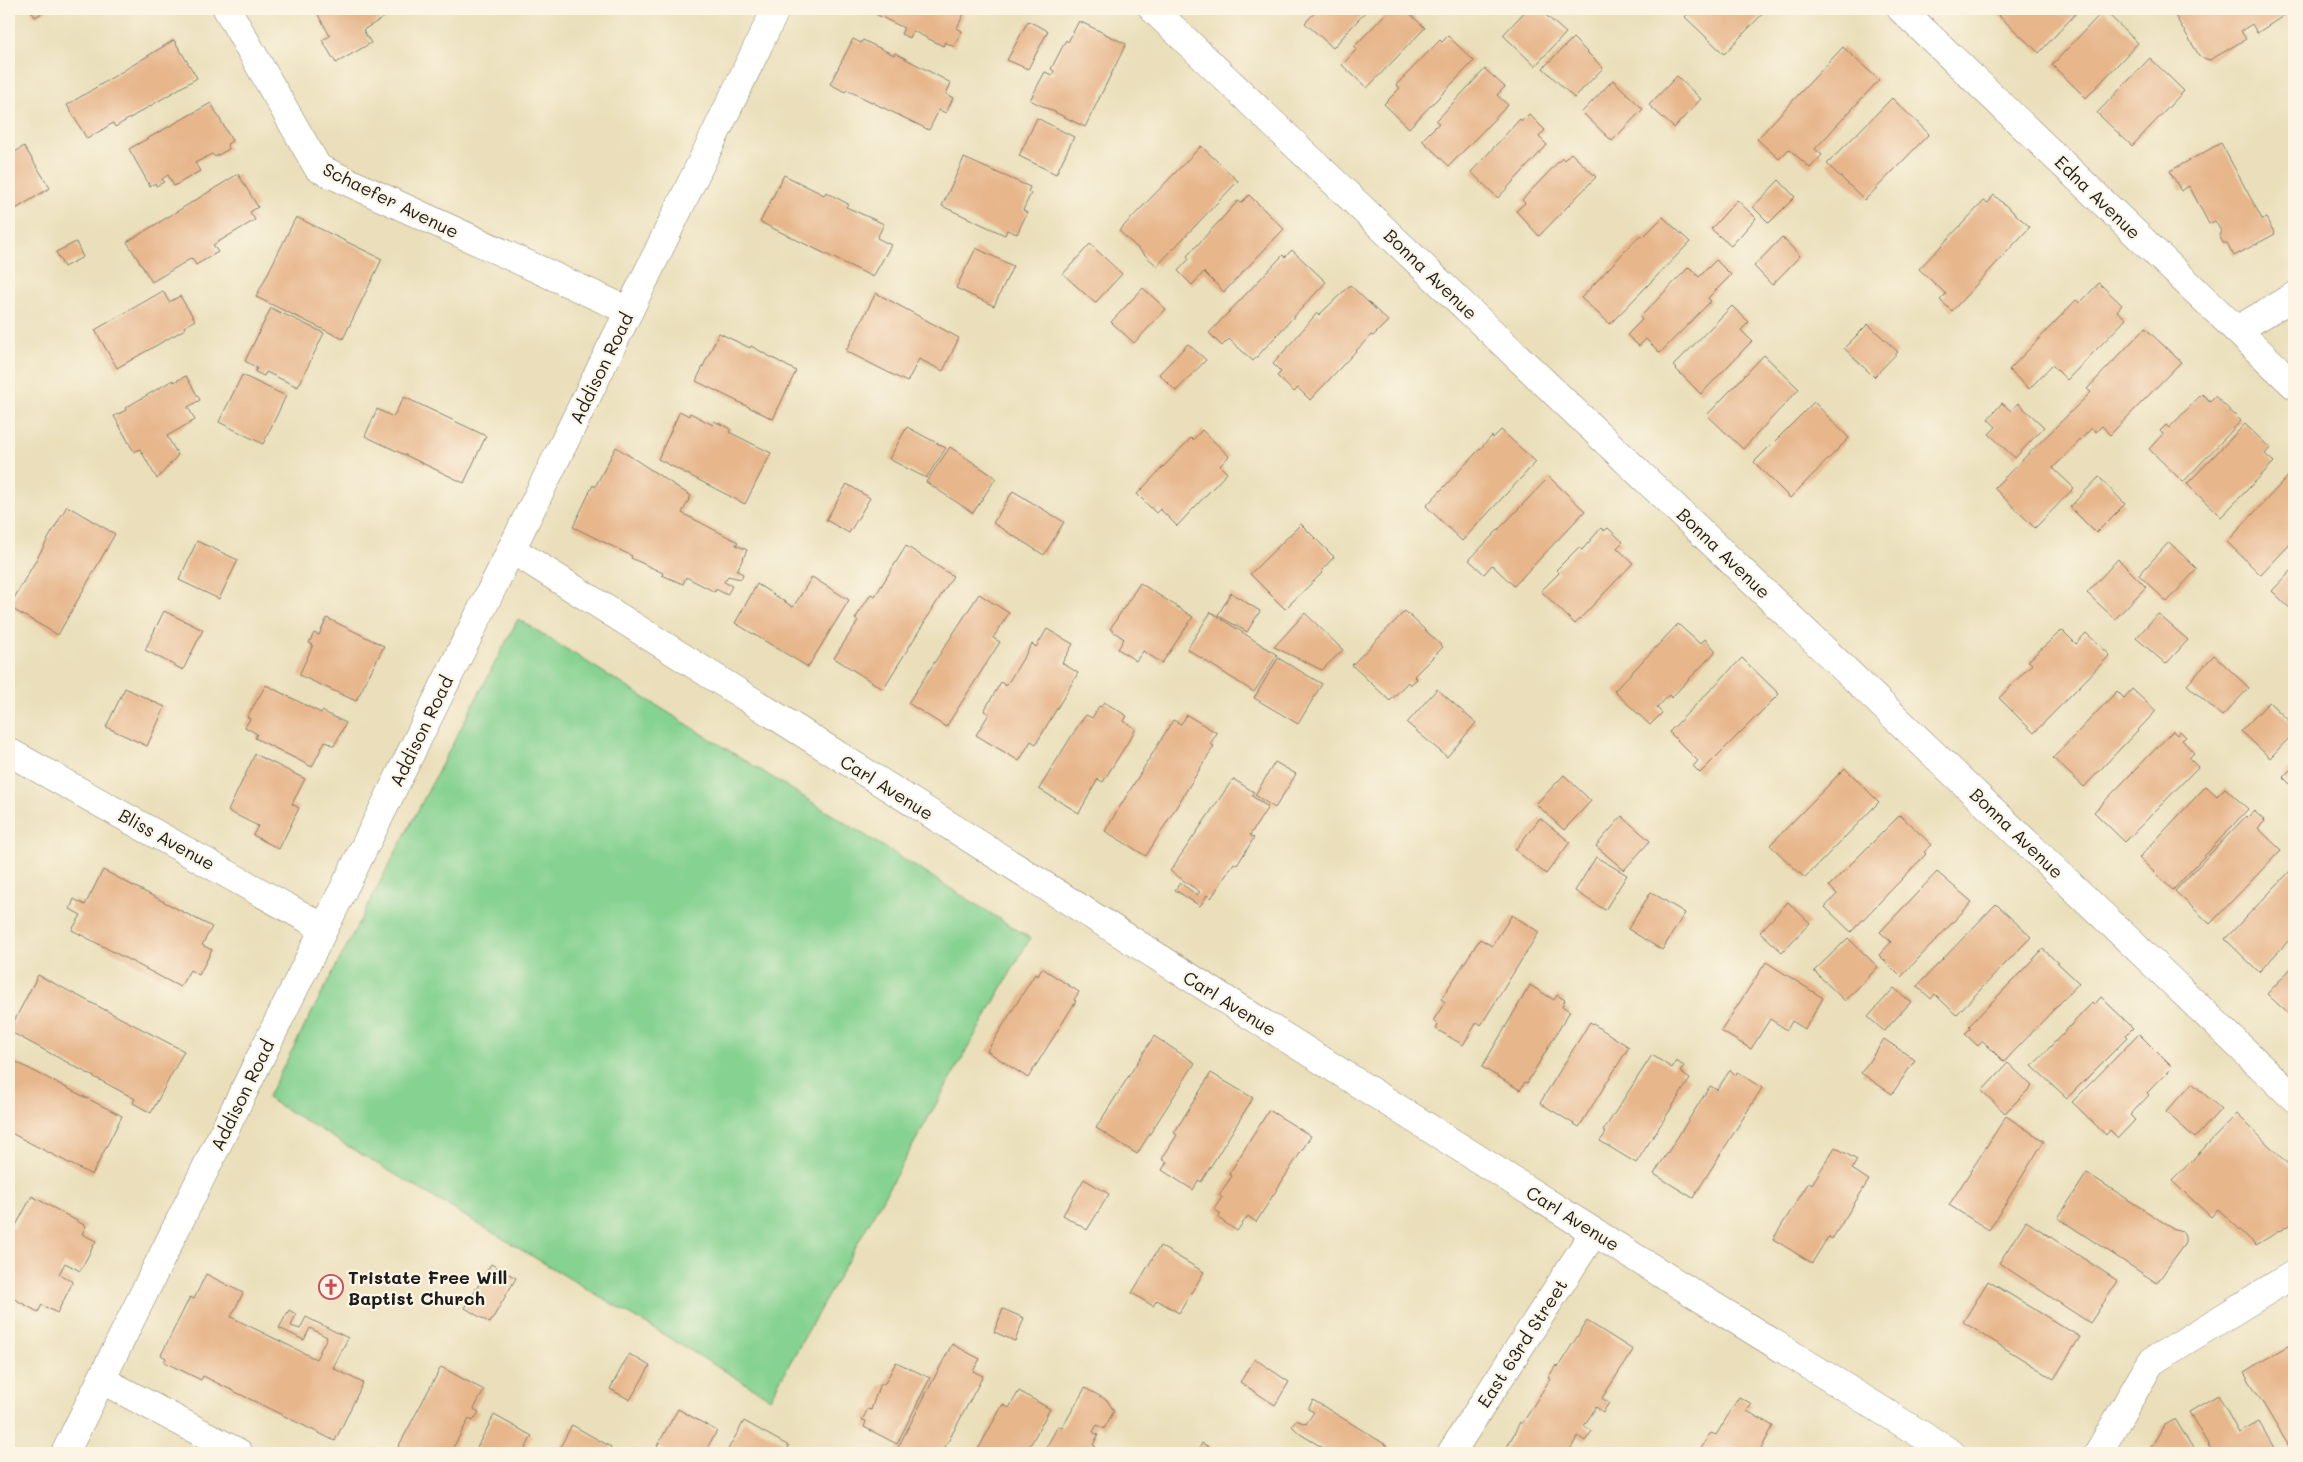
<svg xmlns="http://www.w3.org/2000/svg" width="2303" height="1462" viewBox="0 0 2303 1462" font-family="Mali,sans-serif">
<rect width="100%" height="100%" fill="#fcf5e5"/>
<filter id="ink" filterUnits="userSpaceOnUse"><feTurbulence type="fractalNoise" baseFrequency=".02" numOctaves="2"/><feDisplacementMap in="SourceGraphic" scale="10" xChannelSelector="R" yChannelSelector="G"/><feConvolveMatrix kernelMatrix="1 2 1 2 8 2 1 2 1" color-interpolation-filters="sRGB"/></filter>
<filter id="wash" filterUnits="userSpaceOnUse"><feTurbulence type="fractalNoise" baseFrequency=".0096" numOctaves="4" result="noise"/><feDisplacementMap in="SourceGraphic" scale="20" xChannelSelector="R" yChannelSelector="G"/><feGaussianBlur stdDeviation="1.12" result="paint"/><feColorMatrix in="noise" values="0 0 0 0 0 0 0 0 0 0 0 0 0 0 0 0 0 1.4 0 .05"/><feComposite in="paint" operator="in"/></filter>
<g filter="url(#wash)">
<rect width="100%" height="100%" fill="#eadfba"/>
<!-- green -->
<path fill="#85d291" stroke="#507756" d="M518,619l512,319 -260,460 -503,-300z"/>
<g id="blocks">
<!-- building -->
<path fill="#e7b68b" d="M30,9h19l-14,8z
M329,9h55l4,6 -25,15 8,13 -35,20 -14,-23 8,-4 -12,-21z
M865,9h101l-9,19 5,3 -8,16 -9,-5 -2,4 -30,-15 -3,7 -9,-4 3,-6z
M1315,9h53l-35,39 -28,-25 12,-13z
M1390,9h15l20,19 -58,60 -25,-23 15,-16 -3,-2z
M1527,9h12l27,24 -31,33 -32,-31z
M1693,9h74l-43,45 -39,-37z
M2004,9h76l-41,44 -41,-38z
M2171,9h123l-37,24 -5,-9 -11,7 5,8 -36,21 -10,-3z
M2104,10l34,33 -52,55 -34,-33z
M1028,21l20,10 -20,38 -21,-9z
M1079,21l47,23 -41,83 -55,-27 15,-28 7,3 2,-4 -3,-2 15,-29 2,2z
M1448,36l26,25 -65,67 -25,-24 16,-16 -4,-3 44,-45 2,2z
M1573,38l30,30 -29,30 -31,-30z
M853,39l8,4 2,-3 31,15 1,-2 56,30 -5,11 7,4 -7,15 -7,-3 -10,20 -82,-40 -2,2 -15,-8z
M174,40l23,38 -82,49 -2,-4 -26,16 -20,-34z
M1843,47l36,33 -64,69 7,6 -12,13 -21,-19 -10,10 -22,-20z
M2150,58l34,33 -52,55 -35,-33z
M1485,69l20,18 -8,8 11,10 -59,61 -27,-26 17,-17 -3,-2z
M1677,76l24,23 -27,29 -25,-23z
M1613,80l30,29 -31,32 -30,-29z
M1892,98l37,36 -64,66 -38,-36z
M211,103l21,38 -5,3 2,5 -14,8 -3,-3 -17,9 5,8 -26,15 -6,-11 -6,4 2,3 -8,4 -1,-3 -5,3 -21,-37z
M1529,114l16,16 -6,7 8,8 -49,53 -27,-26 49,-53 2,2z
M1037,118l37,19 -18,37 -37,-18z
M2221,143l41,76 4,-1 9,16 -41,22 -7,-13h-4l-4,-8 2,-4 -6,-10 -6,3 -20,-38 -8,5 -11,-20z
M24,146l26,42 -41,25v-57z
M1201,146l37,35 -81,85 -38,-35z
M1571,153l25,24 -57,59 -23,-25 9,-8 -3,-3 40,-42 2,2z
M964,158l66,29 -2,5 3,1 -8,17 4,3 -10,21 -10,-4 -2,5 -63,-29z
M238,174l20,33 -8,5 5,8 -42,25 5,7 -22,13 -4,-7 -40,24 -25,-40z
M784,175l40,20 2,-3 22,12 -2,3 38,17 -7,14 14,7 -18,32 -113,-55z
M1779,180l16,17 -26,26 -16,-16z
M1249,195l35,34 -60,63 -20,-20 -12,13 -14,-14 11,-12 -2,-3 51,-55 3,2z
M1994,195l36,32 -78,84 -12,-11 6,-6 -27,-25 65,-68 4,2z
M1737,200l19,18 -25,28 -20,-17z
M296,217l86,42 -39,80 -87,-42z
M1663,217l27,25 -80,82 -29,-26 59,-63 3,2z
M1782,237l18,19 -28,29 -18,-19z
M76,242l7,15 -19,10 -8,-15z
M1090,244l32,30 -27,29 -32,-29z
M976,248l37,18 -19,40 -38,-18z
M1292,250l34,32 -73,79 -24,-22 -7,7 -13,-13 74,-78 2,2z
M1716,260l15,15 -23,23 3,3 -51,52 -14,-14 -7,7 -12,-11 15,-15 -2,-3 49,-50 10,10z
M2099,283l23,22 -5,6 9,8 -59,61 -15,-15 -23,24 -20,-19 67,-70 4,3z
M1350,285l38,36 -15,15 -2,-1 -61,65 -12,-12 -4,4 -17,-16 4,-4 -8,-8 44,-51 2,2z
M1143,288l23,21 -32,34 -23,-21z
M163,291l6,11 11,-6 15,24 -11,7 1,2 -68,39 -22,-38z
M876,293l83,45 -16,33 -24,-12 -12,23 -61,-31z
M1732,306l17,16 -8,8 11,11 -51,53 -28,-28z
M271,308l53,25 -26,54 -32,-15 -2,4 -9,-4 2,-4 -12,-7z
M1868,324l30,28 -24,25 -30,-29z
M2145,328l36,34 -71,73 -8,-9 -6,6 -4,-4 -39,40 21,20 -39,40 -41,-40 97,-96 -4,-3z
M719,333l31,15 1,-2 45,25 -23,48 -77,-38z
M1188,344l18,16 -30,31 -17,-17z
M1764,355l35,34 -56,60 -36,-34z
M242,375l44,21 -23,48 -44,-22z
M186,376l14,24 -12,7 7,13 -28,16 11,19 -21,24 -17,-30 -6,3 -20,-36 12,-6 -1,-2 48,-28 1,2z
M2202,394l8,7 5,-5 26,25 -58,61 -34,-33 14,-15 -3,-3 6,-6 3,3z
M404,397l82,39 -22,47 -99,-47 12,-27 16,8z
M1814,402l35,36 -59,60 -36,-36z
M2002,403l9,8 7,-8 26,24 -29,31 -26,-24 7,-7 -8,-8z
M680,411l9,5 1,-3 23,12 1,-4 17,8 -2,3 42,21 -26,51 -87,-45z
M2245,424l25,24 -5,6 9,8 -53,55 -34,-33z
M907,427l39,21 -20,30 -37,-19z
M1202,430l27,26 -9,10 7,7 -50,53 -17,-17 -4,4 -19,-19 54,-56 2,2z
M1501,430l35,32 -74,79 -36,-35 66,-70 1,2z
M616,447l75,49 -9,17 56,29 -2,3 11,5 -10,21 6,3 -2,5 -13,-3 -4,6 8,4 -5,9 -11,-6 -1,3 -29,-15 -3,7 -21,-9 1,-2 -32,-15 1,-2 -59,-29 20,-42 2,2z
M950,447l46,31 -23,35 -47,-31z
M2294,470v70l-33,35 -34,-33z
M1549,477l36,34 -71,75 -22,-21 -8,9 -15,-14z
M2099,477l26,27 -29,29 -26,-26z
M847,484l23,14 -21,35 -23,-13z
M1013,491l51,31 -20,33 -51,-32z
M67,506l48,28 -57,101 -49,-28z
M1301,524l33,33 -12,13 1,2 -38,37 -35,-35z
M1601,528l3,3 4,-3 15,14 -6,6 16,15 -58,61 -34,-33 18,-18 -3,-3 23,-23 3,3z
M197,541l41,19 -19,39 -40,-19z
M2169,542l28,27 -30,33 -28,-27z
M906,546l47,30 -70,113 -49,-31 24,-37 -3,-2 16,-25 4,2z
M2118,559l28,28 -31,32 -28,-26z
M2294,568v44l-22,-21z
M812,577l37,23 -41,67 -73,-44 22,-39 36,23z
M1140,583l53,34 -31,46 -19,-12 -7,10 -18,-12 6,-10 -14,-10z
M1231,593l29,18 -13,21 -29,-17z
M979,594l30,19 -16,25 7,4 -54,85 -38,-24z
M164,611l39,19 -20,40 -38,-20z
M1405,611l38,36 -29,29 3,3 -7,6 -2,-3 -18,19 -38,-36z
M1211,612l66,43 -23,37 -67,-43z
M1305,613l38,37 -21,20 -48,-23z
M2158,614l30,26 -22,24 -30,-26z
M327,618l57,28 -28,55 -57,-26 14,-30 -4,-2 5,-10 5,2z
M1678,624l22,20 5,-5 11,12 -45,47 -2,-3 -12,13 5,5 -12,12 -36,-34z
M1047,629l26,15 -11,19 16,10 -42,71 -5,-3 -12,20 -43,-26 13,-21 -5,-3 17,-29 5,4 26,-42 4,3z
M2062,630l14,14 10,-11 24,22 -76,78 -35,-35 33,-34 -4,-3z
M2214,655l35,33 -27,28 -35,-31z
M1278,658l44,26 -24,40 -44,-26z
M1742,658l37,36 -79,79 -7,-7 5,-5 -29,-29z
M266,685l55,28 1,-2 24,12 -12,23 -9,-5 -13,26 -57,-29 2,-4 -12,-7 5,-8 -3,-2z
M125,688l40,19 -18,39 -41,-19z
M1437,689l39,34 -29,34 -40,-34z
M2132,689l24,22 -72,76 -31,-29 64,-67 7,7z
M1104,702l23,14 -3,5 12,8 -33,53 -5,-3 -19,34 -40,-24 40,-65 7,-9 6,3 7,-12 2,1z
M2269,702l25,24v7l-24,25 -29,-27z
M1187,715l30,18 -7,11 4,2 -68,110 -41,-25 68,-111 8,4z
M2173,731l4,4 3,-4 6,6 -4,3 12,13 -5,5 9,9 -73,75 -31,-30z
M255,754l50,25 -13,25 7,4 -20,41 -26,-14 5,-9 -30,-15z
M1275,762l21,12 -21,34 -20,-13z
M2294,766v22l-11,-11z
M1845,768l34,34 -74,76 -35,-33z
M1564,775l27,26 -27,29 -28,-26z
M1233,779l21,13 -2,4 16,11 -18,28 4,3 -17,27 -3,-2 -23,35 -4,-3 -7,11 -25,-16 5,-7 17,12 3,-3 -30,-21z
M2206,786l11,10 8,-8 23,21 -75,81 -34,-32z
M2254,811l11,10 -7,7 23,22 -71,74 -35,-33 71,-75 1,2z
M1900,815l32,30 -8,7 2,2 -75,78 -26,-25 12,-13 -8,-8z
M1622,816l28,25 -26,29 -28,-24z
M1540,818l30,24 -24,32 -31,-24z
M1596,857l31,18 -22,35 -30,-19z
M2294,867v68l-35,37 -34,-33z
M103,870l109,57 -10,18 10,5 -13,25 -9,-5 -10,17 -108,-57 9,-15 -11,-6 4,-10 11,6z
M1937,872l35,30 -71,75 -22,-22 12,-13 -11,-10z
M1651,892l34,21 -23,37 -34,-21z
M1788,902l22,21 -28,29 -22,-20z
M1996,904l35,33 -75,78 -21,-21 -4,5 -14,-13z
M1512,915l27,17 -58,93 -4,-3 -14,23 -27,-16 2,-4 -5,-4 12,-19 -4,-3 39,-60 12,7z
M1848,938l30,29 -33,34 -31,-30z
M2043,949l36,34 -75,79 -21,-21 -5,5 -13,-12 6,-6 -2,-2z
M1766,962l57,36 -18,31 -13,-8 -5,9 -17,-11 -19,30 -30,-18z
M2294,965v54l-27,-25z
M1042,968l37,24 -5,8 2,1 -48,77 -41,-27 48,-77 3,2z
M38,975l146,76 -33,62 -18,-10 2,-4 -126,-68z
M1530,985l24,15 3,-5 8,5 -3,6 8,5 -43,72 -2,-1 -5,8 -38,-23z
M1894,988l17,14 -27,29 -16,-14z
M2101,997l32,31 -7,7 2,2 -61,61 -35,-32 60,-63 2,2z
M1590,1022l39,25 -50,80 -39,-24z
M2139,1034l33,33 -25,26 2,2 -19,20 5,5 -17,18 -8,-8 -4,5 -34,-33z
M1154,1036l41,27 -58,91 -41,-26z
M1884,1039l31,21 -23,34 -31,-21z
M1652,1055l20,13 4,-7 8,5 -4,6 10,7 -54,84 -36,-22 6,-8 -3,-2z
M16,1062l106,54 -30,59 -83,-43v-56z
M2008,1063l24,23 -27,27 -23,-22z
M1730,1070l6,5 1,-3 25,16 -69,110 -39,-24 56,-88 7,4z
M1211,1073l42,25 -52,84 -3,-2 -5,10 -31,-20 5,-8 -5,-3 15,-24 -3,-2z
M2192,1083l29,26 -26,29 -29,-26z
M1269,1110l42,26 -55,86 -8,-6 -11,15 -19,-13 3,-4 -7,-5 8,-12 -3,-2 13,-19 -3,-2z
M2237,1114l57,56v52l-38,23 -38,-36 -7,8 -39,-36z
M2006,1116l38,25 -55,89 -40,-25z
M1835,1147l22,13 -5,9 17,11 -37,59 -4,-2 -16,26 -39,-24 36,-57 3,2z
M2087,1173l85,55 10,3 3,6v6l-28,40 -99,-65z
M1084,1179l25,15 -22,36 -24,-15z
M32,1196l54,30 -4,8 14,7 -16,30 -15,-8 -6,11 14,8 -16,31 -15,-8 -4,7 -29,-16v-71l5,4z
M2026,1221l92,60 -28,42 -91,-60z
M1160,1246l44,26 -25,41 -22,-13 -4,6 -21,-13z
M491,1264l25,14 -26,45 -25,-15z
M206,1274l37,19 -12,24 85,42 11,-22 -17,-9 -6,12 -25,-12 10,-18 7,4 -5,12 9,3 6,-12 42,21 -15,30 30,15 -28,58 -132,-65 -2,4 -37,-18 2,-4 -5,-3 29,-58 4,2z
M1988,1281l92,56 -26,42 -91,-57z
M1003,1309l21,9 -9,23 -21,-9z
M1587,1321l46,29 -31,48 7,5 -6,9 -7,-5 -12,19 8,5 -7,10 -7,-5 -10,17h-64l16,-31 2,2 28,-45 -2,-1 8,-13 2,2z
M2294,1342v111h-1l-49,-81z
M952,1344l28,15 -7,12 10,5 -41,77h-47z
M629,1354l21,12 -20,34 -20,-11z
M1255,1359l34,23 -14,23 -35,-23z
M896,1362l34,16 -33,66 -33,-17 2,-6 -4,-1 6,-11 3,1 8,-24 6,-3z
M441,1367l43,23 -10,19 5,3 -6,9 -4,-2 -19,34h-50l-4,-2z
M1085,1388l22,12 7,11 -10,18 -7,-4 -4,7 5,3 -5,10 3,2 -3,6h-50l15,-27 4,2z
M1019,1391l31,18 -24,44h-50l27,-49 6,4z
M2218,1395l21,38 20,-11 18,31h-64l-24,-41z
M1739,1397l13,7 -5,7 26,15 -14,27h-61l13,-20 5,2z
M1313,1400l75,46 -4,7h-52l-32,-19 -8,-8 4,-6 10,4 8,-12 -6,-3z
M678,1409l39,22 -13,22h-34l-13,-7z
M494,1415l38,21 -9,17h-49z
M2175,1419l21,34h-48l16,-28z
M744,1421l45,25 -4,7h-59z
M572,1425l39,22 -3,6h-51z
M1202,1443l18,10h-23z"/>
</g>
</g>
<g filter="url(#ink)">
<use href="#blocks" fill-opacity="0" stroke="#837e6b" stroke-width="1"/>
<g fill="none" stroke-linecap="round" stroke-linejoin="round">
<defs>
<path id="street" d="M227,9l91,159 311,143
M1153,9l1141,1089
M1901,9l393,376
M2237,330l57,-34
M511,549l1083,683 357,221
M9,752l315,176
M102,1380l137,73
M65,1453l564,-1142 147,-302
M1451,1453l143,-221
M2098,1453l53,-91 143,-88"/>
</defs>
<!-- street casing -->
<use href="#street" stroke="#837e6b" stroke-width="29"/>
<!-- street -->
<use href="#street" stroke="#fff" stroke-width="28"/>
</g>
</g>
<!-- icons -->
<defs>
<symbol id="church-ring" viewBox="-11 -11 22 22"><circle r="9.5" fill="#fcf5e5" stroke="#d1495b" stroke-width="1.5"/><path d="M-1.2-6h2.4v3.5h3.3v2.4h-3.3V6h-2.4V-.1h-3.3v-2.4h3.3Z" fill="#d1495b"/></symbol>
</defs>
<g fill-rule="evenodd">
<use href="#church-ring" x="317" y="1273" width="28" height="28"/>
</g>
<g text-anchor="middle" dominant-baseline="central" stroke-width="4.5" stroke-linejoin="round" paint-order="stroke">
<!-- street labels -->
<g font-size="18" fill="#1c1c1c" stroke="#fcf5e5">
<text transform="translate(2098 197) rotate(44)">Edna Avenue</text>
<text transform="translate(391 200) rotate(26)">Schaefer Avenue</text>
<text transform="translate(1431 274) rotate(44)">Bonna Avenue</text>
<text transform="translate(601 368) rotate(-64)">Addison Road</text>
<text transform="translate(1724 553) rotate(44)">Bonna Avenue</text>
<text transform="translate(421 731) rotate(-64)">Addison Road</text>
<text transform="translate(887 787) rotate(32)">Carl Avenue</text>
<text transform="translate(2017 833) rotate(44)">Bonna Avenue</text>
<text transform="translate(167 839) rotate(29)">Bliss Avenue</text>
<text transform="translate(1230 1003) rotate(32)">Carl Avenue</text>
<text transform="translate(242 1095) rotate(-64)">Addison Road</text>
<text transform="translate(1573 1218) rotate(32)">Carl Avenue</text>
<text transform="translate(1522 1343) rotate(-57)">East 63rd Street</text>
</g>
<!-- poi labels -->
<g font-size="18" font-weight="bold" fill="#1c1c1c" stroke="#fcf5e5" text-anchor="start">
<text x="348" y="1277">Tristate Free Will<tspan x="348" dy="21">Baptist Church</tspan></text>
</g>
</g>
<!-- margin -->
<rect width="2303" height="1462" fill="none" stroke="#fcf5e5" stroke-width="30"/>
</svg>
